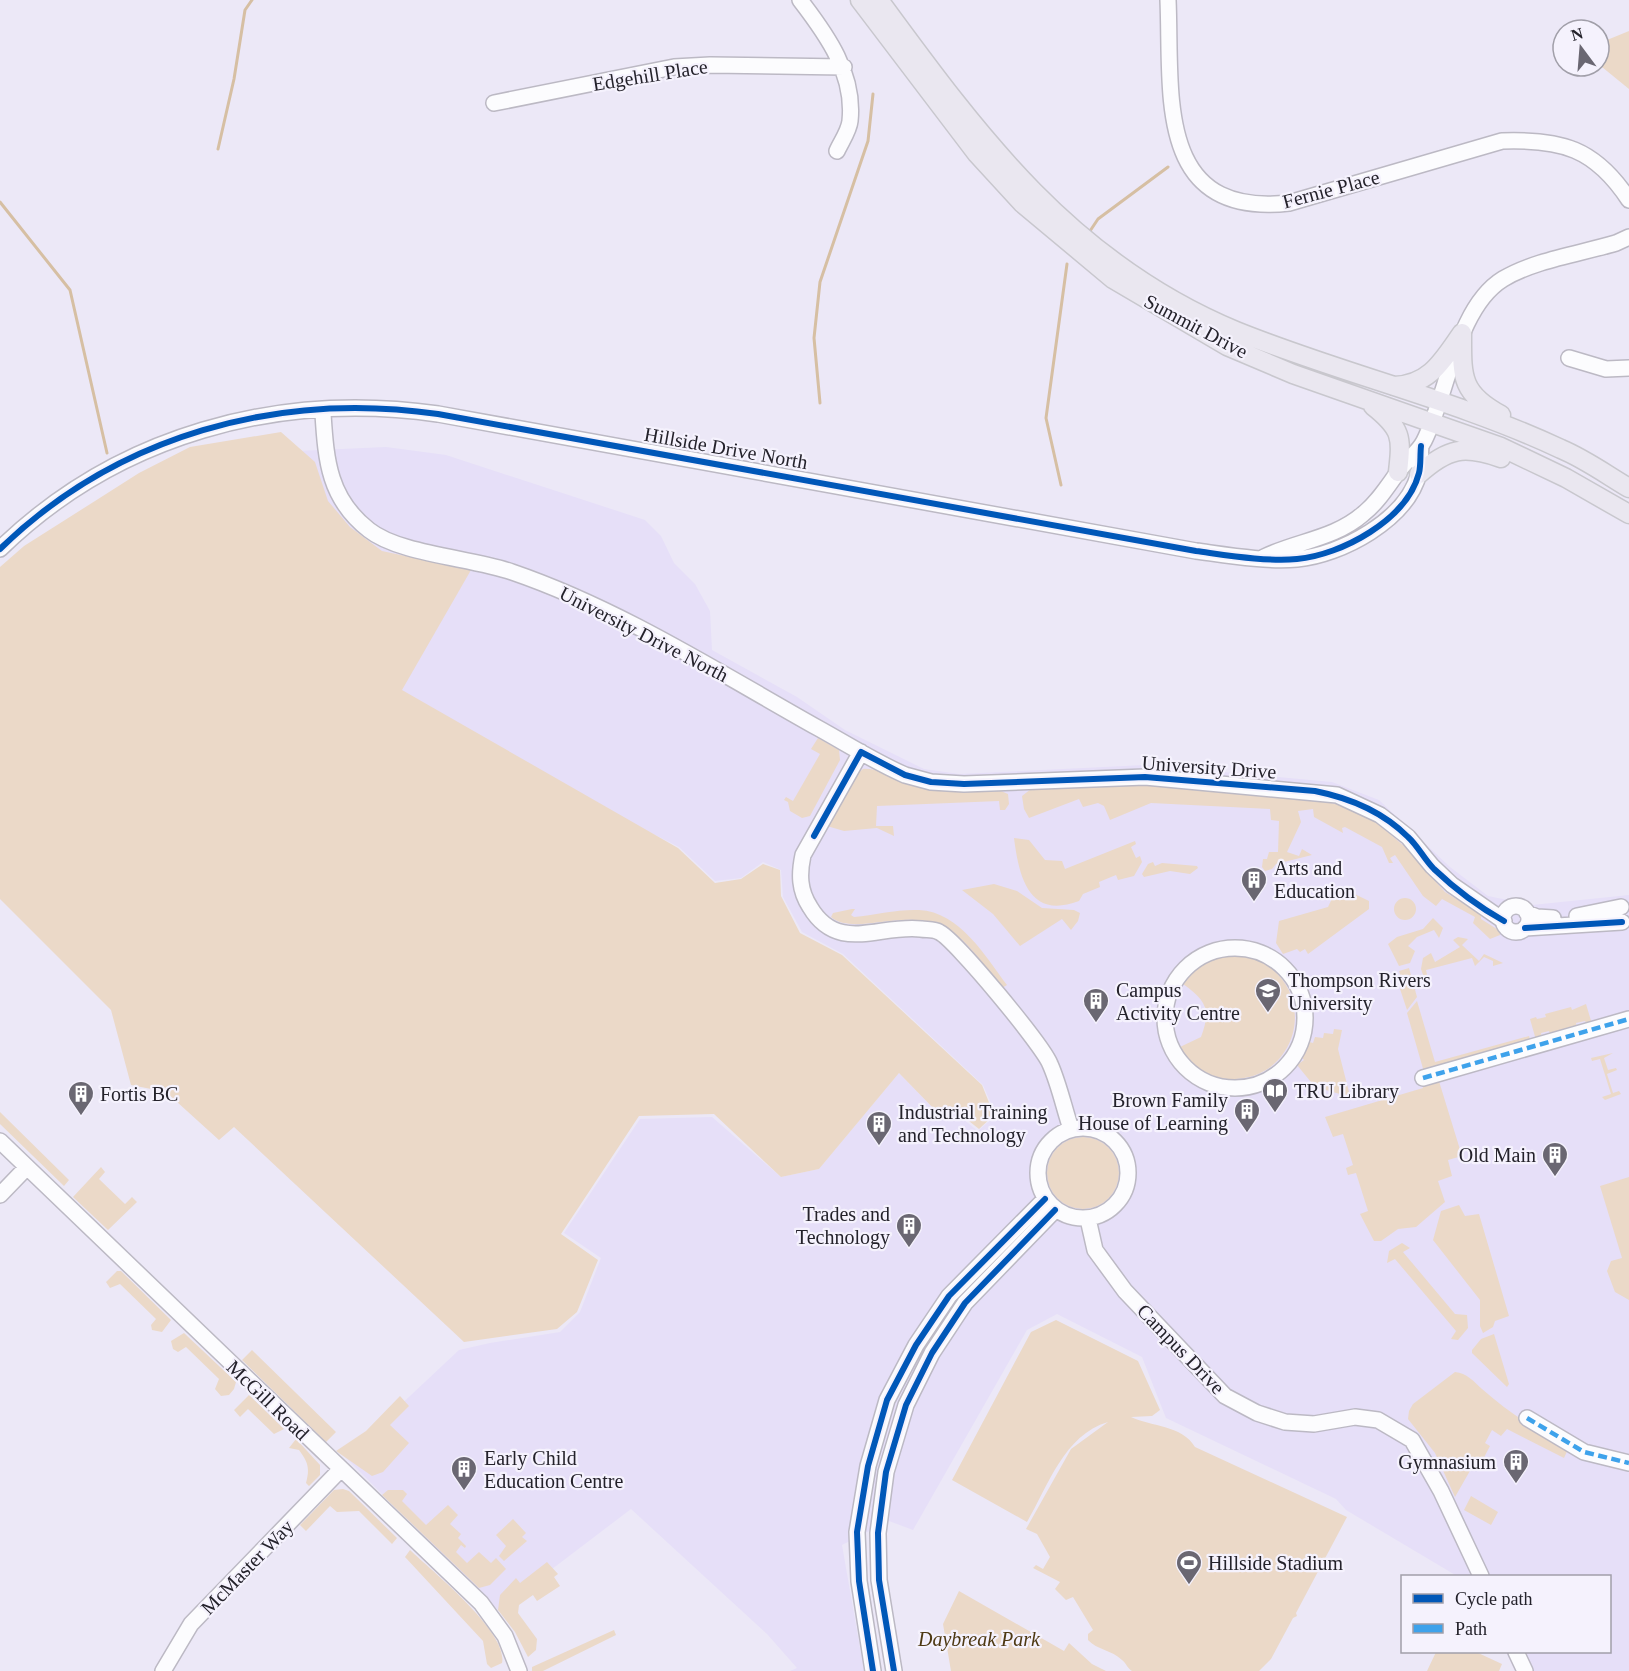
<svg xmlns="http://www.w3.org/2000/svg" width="1629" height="1671" viewBox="0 0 1629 1671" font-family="'Times New Roman',serif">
<rect width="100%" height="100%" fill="#ece8f7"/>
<!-- built -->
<path fill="#e6dff8" d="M386,447l60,8 199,65 16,16 13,27 21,21 15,27 2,39 85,47 48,33 79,39 35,5 186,-9 187,17 47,18 71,67 38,29 44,9 97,-10v776h-114l-9,-19h104v-76h-153l-111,-66 -10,-11 -170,-81 -24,-61 -85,-43 -30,16 -114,200 -24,-9 -47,24 22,126h-74l7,-3 -30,-34 -136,-125 -133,101 -153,-153 114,-107 31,-7 70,-11 20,-20 21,-54 -37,-25 76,-114 72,-2 69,60 38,-8 80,-96 37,38 13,-3 29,23 18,-16 -13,-30 -140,-131 -41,-22 -19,-35 -2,-27 -18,-8 -22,16 -26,3 -36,-34 -292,-147 -113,-248z"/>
<!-- green -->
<path fill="#ebd9c8" d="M1629,31v58l-27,-22 5,-27z
M281,432l34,30 13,39 22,26 32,24 89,19 -69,120 276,158 37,35 26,-4 22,-15 17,6 1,26 19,37 42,22 140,130 12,30 -15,14 -29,-23 -14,5 -37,-38 -80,96 -38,8 -67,-63 -75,2 -78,118 37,26 -21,52 -20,17 -93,13 -230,-215 -15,13 -53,-48 -35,-7 -20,-75 -111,-111v-332l24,-21 71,-45 44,-28 51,-26z
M818,738l21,12 1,10 -30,56 -8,2 -12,-7 -2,-9 -4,-2 2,-3 7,4 27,-47 -9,-5z
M863,769c18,-2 39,15 58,19 26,5 53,4 80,3l7,3 1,10 -4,6h-5l-1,-9 -122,5 -1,20h17l1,10 -17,-8 -33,3 -17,-5 30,-52z
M1137,783l184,18 19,4 37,18 27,23 41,46 36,22v5l19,12v4l-10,4 -17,-16 2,-6 -33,-18 -6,7 -13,-10 -28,-41 -5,3 3,5h-4l-7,-16 -37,-20 -3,1 1,5 -29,-16 -1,-8 -15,2 3,11 -14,30 12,4 3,-7 10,6 -36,9 -4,5 -7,2 -3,-4 1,-8h4l2,-7h9l1,-31 -8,-1 -1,-11 -119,-6 -41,17 -6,-14 -6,-3 -15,4 -4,-8 -50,19 -5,-9 -2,-13 9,-7z
M1014,838l15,2 16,20 17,1 3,8 70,-28 1,3 -5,3 5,11 4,-2 2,6 -8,14 -16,4 -2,-5 -17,7 1,5 -17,7 -4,7c-50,19 -60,-24 -65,-63z
M1153,862l2,4 7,-3 35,3 1,2 -8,6 -20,-3 -26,6 -2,-3 6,-10z
M994,884l23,7 25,17 32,2 6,3 -2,8 -7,9 -9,-11 -42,27 -27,-32 -31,-24z
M1338,886l31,15v8l-61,45 -3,-5 -5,3 -3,-3 -14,5 -7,-11 3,-22 49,-14z
M1394 909a11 11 0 1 1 22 0a11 11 0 1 1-22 0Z
M852,909h3l-4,6 3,2c21,-2 44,-8 65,-7 41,2 66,46 88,75l-5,3c-14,-17 -28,-39 -46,-53 -43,-35 -98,4 -125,-18l2,-4z
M1433,918l10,10 -4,10 -5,-8 -17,7 -9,9 7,5 -5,12 -11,3 -11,-22 9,-7 26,-8z
M1458,937l10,2 -6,6 17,16 5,-7 19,9 -10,3v-5l-9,-4 -9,9 -3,-8 -46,12 2,9 -4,-1 -3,-9 2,-11 8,-5 4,9 25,-15 -7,-7z
M1223,954c9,0 20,-1 28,1 5,1 11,6 16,10 52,36 27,118 -39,114 -21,-2 -37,-14 -48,-32l21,-10c10,-27 6,-36 -18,-53l17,-19z
M1409,968l8,29 -10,13 -7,-21 4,-2 -5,-16z
M1417,1001l18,61 94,-26 2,6 -107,30 -17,-59z
M1586,1004l6,20 -5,1 -2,-4 -9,2 1,5 -26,8 -2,-5 -8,2 1,5 -6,2 -6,-21 6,-2 1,2 9,-2 -1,-3 26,-7 1,3z
M1334,1029l8,1 -4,19 11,43 -2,4 -32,-9 -18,-22 7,-5 -5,-6 7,-13 7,2 2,-6 8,1 1,-5 9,1z
M1613,1053l-9,5 4,12 8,-2 1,2 -10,4 6,19 6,-2 2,3 -16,6 -3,-3 9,-3 -11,-35 -8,2 -1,-3z
M1438,1078l24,78 -14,4 4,16 -14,5 7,21 -29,25 -18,2 -17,12h-7l-14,-27 8,-3 -12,-38 -8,2 -2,-7 7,-3 -10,-31 -10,3 -8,-20 98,-29 -1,-5z
M0,1112l69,68 -5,6 -64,-62z
M1047 1173a36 36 0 1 1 72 0a36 36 0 1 1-72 0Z
M101,1167l4,5 -6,7 26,25 7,-7 5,5 -29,28 -35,-33z
M1629,1177v123l-14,-8 -8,-21 4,-10 11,-3 -22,-72z
M1459,1205l6,11 14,-2 30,102 -14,5 -2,6 -10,6 -3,-7v-26l-47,-60 8,-29z
M1402,1243l8,5 -7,4 52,62 12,1 1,13 -10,12 -7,-1 5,-8 -61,-72 -8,4 2,-12z
M117,1271h4l50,49 -9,12 -10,-2 -1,-5 5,-6 -36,-35 -10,4 -4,-6z
M1056,1320l82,41 22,49 -8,6 -21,1c21,10 51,8 64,30l152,70 -51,96 1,3 -4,2 -22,41 -12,12h-127c-5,-3 -5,-7 -10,-11 -10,-10 -25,-10 -34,-20v-6l5,-4 -20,-33 -7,3 -11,-11 5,-7 -27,-14 3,-3 7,4 7,-12 -13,-23 -11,-5 45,-80 37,-27c-44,13 -60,64 -81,100l-75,-42 79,-148z
M184,1333l52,49 -2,7 -5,6 -8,1 -6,-7 4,-10 -33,-32 -8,5 -5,-3 -2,-8z
M1494,1334l15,50 -2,3 -35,-34v-3l9,-11z
M252,1350l84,82 -10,10 -84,-82z
M1455,1372c12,1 18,9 27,17 27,24 56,42 87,58l-5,11 -57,-29 -6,7 -9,-6 -7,13 5,3 -10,19 -5,-3 -20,35 -20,-44 -27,-34 1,-8 4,-7z
M249,1395l35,34 -10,5 -26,-25 -8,8 -6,-7z
M400,1396l9,10 -19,19 19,18 -26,29 -11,4 -36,-25 30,-20z
M296,1439l24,26v10l-11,11 -3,-3c4,-15 2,-21 -7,-33l-10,-2z
M343,1489l6,2 48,47 -5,6 -33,-33 -22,1 -7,-6 -24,25 -6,-6 34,-35z
M388,1490h15l4,4 -5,7 24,24 22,-20 10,10 -8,9 11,10 -3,4 8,8 -1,2 -4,-3 -5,7 11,11 12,-11 12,11 5,-5 10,11 -16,16 -11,3 -97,-93z
M1471,1496l27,16 -7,13 -27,-15z
M513,1519l13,14 -4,4 5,4 -23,20 -5,-5 7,-10 -10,-11z
M410,1550c22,21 99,83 92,113l-11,5 -4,-4 -4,-23 -78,-84z
M547,1562l11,12 -4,3 6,9 -23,15 -4,-6 -14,10 -1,8 19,26 -1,11 -8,7 -13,-25 -17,-22 2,-15 16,-17 4,5z
M959,1591l105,60 5,-8 23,21 14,7h-155l-8,-47z
M614,1630l2,5 -73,36h-11v-4z
M1436,1652h40l26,12 -3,7h-72z"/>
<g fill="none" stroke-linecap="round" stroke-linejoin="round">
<!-- stream -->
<path stroke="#d6bfa3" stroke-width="3" d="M218,149l16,-70 11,-69 7,-10
M0,202l70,88 37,163
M1090,231l8,-12 70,-52
M820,403l-6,-65 6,-56 48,-141 5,-47
M1061,485l-15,-67 21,-154"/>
<defs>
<path id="minor" d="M800,0c27,35 55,74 50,121 -1,10 -9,21 -13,30
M1168,0c4,93 -14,218 121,203l213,-62c59,-2 93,7 127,59
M494,103l180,-36 36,-2 134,2
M1569,358l37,11 23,-1
M323,414c3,47 6,85 46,116 30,24 103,28 143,42 108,37 206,100 306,156 29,16 57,34 87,47l26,7 33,2 181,-7 192,18 43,20 28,22 24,29 20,19 52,36
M0,549c117,-114 278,-158 438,-135l758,137c30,4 71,11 101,8 44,-4 110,-39 122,-86 2,-8 1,-18 2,-27
M1264,557c33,-16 70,-18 99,-43 15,-12 24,-27 35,-42 7,-11 20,-19 26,-31 24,-47 32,-133 79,-162 32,-19 76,-25 113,-36l13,-6
M861,752l-58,103c-4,19 -4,35 7,52 28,47 69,17 111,22 6,1 13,0 18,3 16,7 104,114 111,132 9,20 14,44 21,65
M1503 919a13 13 0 1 1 26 0a13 13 0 1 1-26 0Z
M1527,913l10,4 16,1
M1577,916l44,-9
M1525,928l97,-6
M1165 1018a70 70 0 1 1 140 0a70 70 0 1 1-140 0Z
M1423,1078l206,-59
M1038 1173a45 45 0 1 1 90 0a45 45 0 1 1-90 0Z
M0,1141l481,462 24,33 14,35
M0,1195l27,-28
M1088,1219l7,31 30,41 100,105 32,17 28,9 29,2 41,-7 23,3 34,20 29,51 40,85
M1527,1418l57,34 45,11
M1516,1652l9,19
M163,1671l28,-47 150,-155
M873,1671l-14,-90 -2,-49 11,-66 19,-66 29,-55 33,-49 96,-97
M894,1671l-15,-91 -1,-47 8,-61 20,-67 26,-52 33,-50 90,-93"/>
<path id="major" d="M860,0l117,154 45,49 91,76 114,67 66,28 208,73 65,31 63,36
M879,0c101,138 193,263 357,331 106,43 221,69 325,118 24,10 46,26 68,39
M1462,333c0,43 -2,60 39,82
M1394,386c36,-1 49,-26 68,-53
M1373,406c29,23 29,31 25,66
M1419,474c29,-26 45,-29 82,-16"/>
</defs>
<!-- minor casing -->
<use href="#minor" stroke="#bcb9c4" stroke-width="18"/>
<!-- major casing -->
<use href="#major" stroke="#c8c7cd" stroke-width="21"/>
<!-- minor -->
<use href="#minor" stroke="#fcfcfe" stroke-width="15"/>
<!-- major -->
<use href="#major" stroke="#eae7f0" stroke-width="18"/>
<!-- quiet -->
<path stroke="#3ea2eb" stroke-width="4.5" stroke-dasharray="9 4.5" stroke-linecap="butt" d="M1423,1078l206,-59
M1527,1418l57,34 45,11"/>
<defs>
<path id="cycleway" d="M0,549c117,-114 278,-158 438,-135l758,137c30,4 71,11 101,8 44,-4 110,-39 122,-86 2,-8 1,-18 2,-27
M814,836l47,-84 44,23 26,7 33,2 181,-7 170,14c35,7 67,20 93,46 10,9 16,22 26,32 20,19 45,38 70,52
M1525,928l97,-6
M873,1671l-14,-90 -2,-49 11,-66 19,-66 29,-55 33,-49 96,-97
M894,1671l-15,-91 -1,-47 8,-61 20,-67 26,-52 33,-50 90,-93"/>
</defs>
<!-- cycleway casing -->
<use href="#cycleway" stroke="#f5f2fd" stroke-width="10"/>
<!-- cycleway -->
<use href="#cycleway" stroke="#0057b8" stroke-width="6"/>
</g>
<!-- icons -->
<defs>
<symbol id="building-pin" viewBox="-11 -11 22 30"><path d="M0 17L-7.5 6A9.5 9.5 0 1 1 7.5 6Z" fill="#6a6772" stroke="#f5f2fd"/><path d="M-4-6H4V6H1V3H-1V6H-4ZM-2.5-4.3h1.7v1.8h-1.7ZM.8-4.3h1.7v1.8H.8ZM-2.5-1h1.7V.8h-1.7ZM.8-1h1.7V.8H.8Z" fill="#fff"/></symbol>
<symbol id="university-pin" viewBox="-11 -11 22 30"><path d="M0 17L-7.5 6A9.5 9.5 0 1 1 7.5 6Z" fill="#6a6772" stroke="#f5f2fd"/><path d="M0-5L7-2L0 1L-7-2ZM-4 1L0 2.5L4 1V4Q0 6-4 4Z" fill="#fff"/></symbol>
<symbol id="library-pin" viewBox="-11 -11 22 30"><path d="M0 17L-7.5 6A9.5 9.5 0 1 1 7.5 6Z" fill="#6a6772" stroke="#f5f2fd"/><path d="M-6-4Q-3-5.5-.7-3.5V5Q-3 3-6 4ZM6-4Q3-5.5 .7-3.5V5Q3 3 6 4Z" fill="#fff"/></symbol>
<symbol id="stadium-pin" viewBox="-11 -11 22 30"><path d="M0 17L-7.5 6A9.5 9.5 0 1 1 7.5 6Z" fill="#6a6772" stroke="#f5f2fd"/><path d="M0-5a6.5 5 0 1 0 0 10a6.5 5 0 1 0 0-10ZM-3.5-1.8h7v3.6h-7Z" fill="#fff"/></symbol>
</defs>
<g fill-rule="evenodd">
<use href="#building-pin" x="1239" y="865" width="30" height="40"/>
<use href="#university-pin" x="1253" y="976" width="30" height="40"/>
<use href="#building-pin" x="1081" y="986" width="30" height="40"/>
<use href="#library-pin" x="1260" y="1076" width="30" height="40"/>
<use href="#building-pin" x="66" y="1079" width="30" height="40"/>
<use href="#building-pin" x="1232" y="1096" width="30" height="40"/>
<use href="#building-pin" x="864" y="1109" width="30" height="40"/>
<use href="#building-pin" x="1540" y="1140" width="30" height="40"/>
<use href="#building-pin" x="894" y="1211" width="30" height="40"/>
<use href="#building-pin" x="1501" y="1447" width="30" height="40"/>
<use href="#building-pin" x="449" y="1454" width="30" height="40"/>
<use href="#stadium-pin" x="1174" y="1548" width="30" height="40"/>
</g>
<g text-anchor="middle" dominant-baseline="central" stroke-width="4.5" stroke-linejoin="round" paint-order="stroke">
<!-- street labels -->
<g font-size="20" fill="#24222b" stroke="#f5f2fd">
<text transform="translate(650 75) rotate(-9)">Edgehill Place</text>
<text transform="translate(1331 189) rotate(-15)">Fernie Place</text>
<text transform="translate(1196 326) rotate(28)">Summit Drive</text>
<text transform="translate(726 448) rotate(10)">Hillside Drive North</text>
<text transform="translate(644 634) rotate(27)">University Drive North</text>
<text transform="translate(1209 767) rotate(4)">University Drive</text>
<text transform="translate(1181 1349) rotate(46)">Campus Drive</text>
<text transform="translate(268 1400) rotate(44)">McGill Road</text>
<text transform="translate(247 1567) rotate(-46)">McMaster Way</text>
</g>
<!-- poi labels -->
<g font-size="20" fill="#24222b" stroke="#f5f2fd" text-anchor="start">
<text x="1274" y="868">Arts and<tspan x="1274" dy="23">Education</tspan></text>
<text x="1288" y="980">Thompson Rivers<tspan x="1288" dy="23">University</tspan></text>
<text x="1116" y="990">Campus<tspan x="1116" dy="23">Activity Centre</tspan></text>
<text x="1294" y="1091">TRU Library</text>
<text x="100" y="1094">Fortis BC</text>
<text x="1228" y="1100" text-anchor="end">Brown Family<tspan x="1228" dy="23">House of Learning</tspan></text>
<text x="898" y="1112">Industrial Training<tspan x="898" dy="23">and Technology</tspan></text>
<text x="1536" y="1155" text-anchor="end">Old Main</text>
<text x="890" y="1214" text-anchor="end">Trades and<tspan x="890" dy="23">Technology</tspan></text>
<text x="484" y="1458">Early Child<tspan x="484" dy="23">Education Centre</tspan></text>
<text x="1496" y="1462" text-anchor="end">Gymnasium</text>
<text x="1208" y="1563">Hillside Stadium</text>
</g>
<!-- park labels -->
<g font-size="20" font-style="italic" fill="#4e3913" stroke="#f5f2fd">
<text x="979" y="1639">Daybreak Park</text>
</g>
</g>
<!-- legend -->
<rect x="1401" y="1575" width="210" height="78" fill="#f5f2fd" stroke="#a19fa9" stroke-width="1.5"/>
<rect x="1413" y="1594" width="30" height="9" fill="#0057b8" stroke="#a19fa9" stroke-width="1.5"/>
<text x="1455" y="1605" font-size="18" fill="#24222b">Cycle path</text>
<rect x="1413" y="1624" width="30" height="9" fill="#3ea2eb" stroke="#a19fa9" stroke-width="1.5"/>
<text x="1455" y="1635" font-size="18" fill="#24222b">Path</text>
<!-- north arrow -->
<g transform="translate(1581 48) rotate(344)"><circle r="28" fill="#f5f2fd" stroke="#a19fa9" stroke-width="1.5"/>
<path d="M0-4.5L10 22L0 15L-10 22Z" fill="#6a6772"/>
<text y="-9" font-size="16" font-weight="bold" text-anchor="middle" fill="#24222b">N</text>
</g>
</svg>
